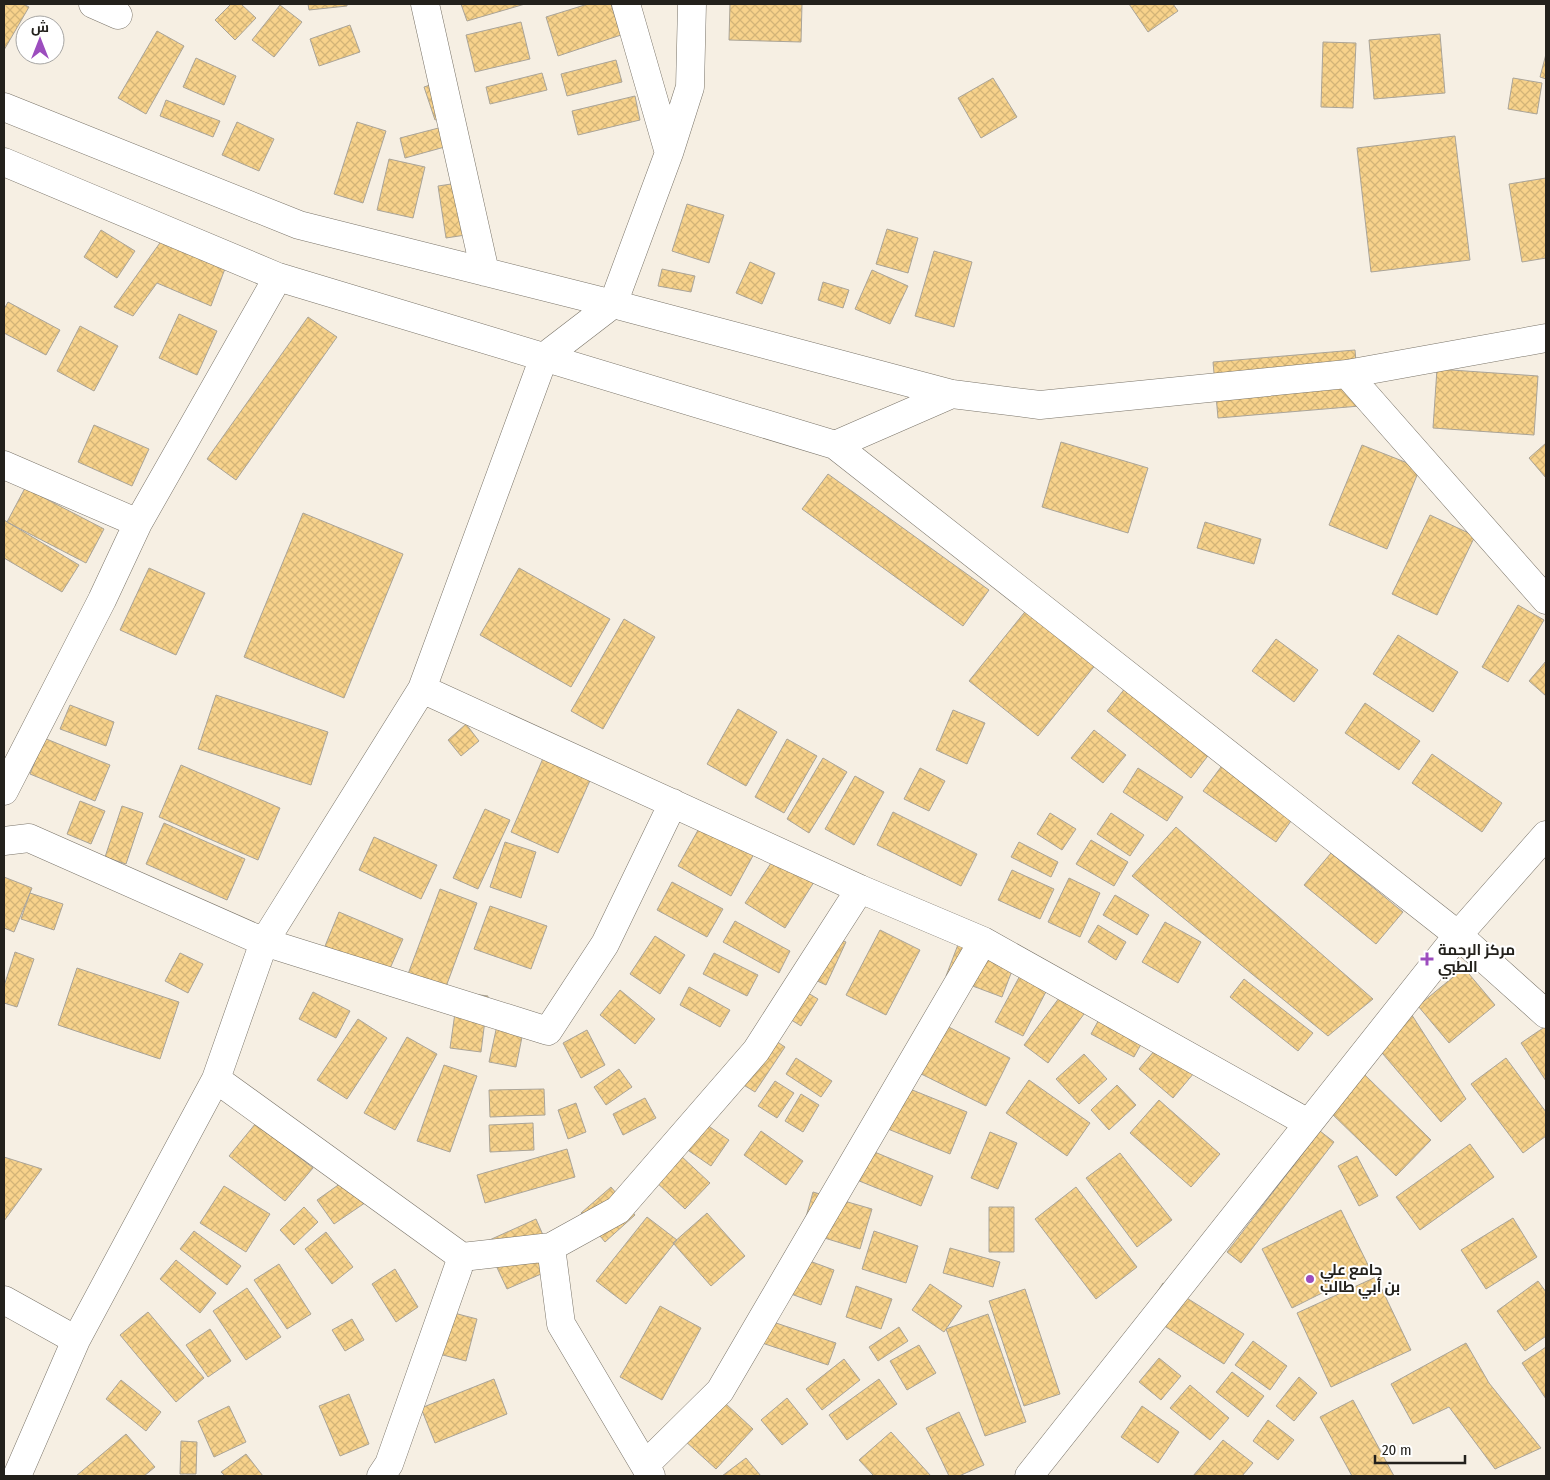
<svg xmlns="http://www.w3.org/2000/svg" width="1550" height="1480" viewBox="0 0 1550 1480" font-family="'Fira Sans Condensed',Cairo,sans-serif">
<defs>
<pattern id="building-cross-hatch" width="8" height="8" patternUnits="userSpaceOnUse" patternTransform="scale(1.25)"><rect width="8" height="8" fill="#f7d28b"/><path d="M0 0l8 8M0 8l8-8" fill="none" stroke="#d3b477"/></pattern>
</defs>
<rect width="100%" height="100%" fill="#f6efe3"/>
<!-- building -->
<path fill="url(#building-cross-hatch)" stroke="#aaa498" d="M4,4h19l6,3 -25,43z
M231,4h10l15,14 -21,22 -20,-20z
M308,4h39v2l-38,4z
M461,4h64l-58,17z
M588,4h23l10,31 -63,21 -12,-39z
M730,4h72l-1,38 -72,-2z
M1129,4h44l5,7 -30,21z
M280,5l22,17 -28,35 -22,-17z
M521,22l9,37 -55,13 -9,-37z
M350,25l10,27 -41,14 -9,-27z
M157,31l27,15 -38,68 -28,-16z
M1440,34l5,59 -71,6 -5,-59z
M1323,42l33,1 -3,65 -32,-1z
M1546,54v25l-6,-2z
M196,58l40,18 -12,29 -41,-18z
M616,60l6,22 -55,14 -6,-22z
M542,73l5,17 -57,14 -4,-17z
M993,78l24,39 -36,21 -23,-40z
M1513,78l29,5 -5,31 -29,-5z
M445,80l11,33 -21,7 -11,-33z
M635,96l5,24 -62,15 -6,-24z
M166,100l54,21 -7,16 -53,-21z
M237,122l37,17 -15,32 -37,-16z
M357,122l29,9 -23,72 -29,-9z
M454,124l5,19 -54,15 -5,-20z
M1455,136l15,124 -99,12 -14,-124z
M389,159l36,8 -12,51 -36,-8z
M1546,178v80l-24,4 -13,-78z
M478,180l7,52 -39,6 -8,-52z
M687,204l37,11 -15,48 -37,-12z
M887,229l31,9 -10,35 -32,-9z
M101,230l34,21 -18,27 -33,-21z
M162,240l64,26 -15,40 -54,-23 -24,33 -19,-9z
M934,251l38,11 -18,65 -39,-11z
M750,262l25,11 -13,31 -26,-11z
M662,269l33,7 -4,16 -33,-6z
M872,270l36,16 -18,38 -35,-15z
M823,282l26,8 -6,18 -25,-8z
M8,302l52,28 -14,25 -42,-22v-24z
M179,314l38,17 -20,44 -38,-17z
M308,317l29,20 -101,143 -29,-21z
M80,326l38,20 -24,45 -37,-20z
M1355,350l5,56 -142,12 -5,-56z
M1437,369l101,7 -4,59 -101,-7z
M94,425l55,24 -17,37 -54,-24z
M1061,442l87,26 -20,65 -86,-26z
M1546,443v35l-17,-20z
M1362,445l58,23 -33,81 -58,-24z
M828,474l161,116 -26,36 -161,-117z
M25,488l79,41 -18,34 -79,-41z
M303,513l100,41 -59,144 -100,-41z
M1430,515l45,21 -38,79 -45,-21z
M4,520l75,45 -17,27 -58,-34z
M1205,522l56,17 -7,25 -57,-16z
M149,568l56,25 -29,62 -56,-25z
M519,568l91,51 -39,68 -91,-52z
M1518,605l26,15 -36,62 -26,-15z
M1028,608l69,55 -59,73 -69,-55z
M624,619l31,18 -52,92 -32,-18z
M1398,635l60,37 -25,40 -60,-38z
M1276,639l42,31 -24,32 -42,-31z
M1546,661v35l-17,-15z
M1126,687l84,66 -19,25 -84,-67z
M216,695l112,37 -17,53 -113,-36z
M1365,703l55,38 -21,29 -54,-37z
M70,705l44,17 -8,24 -46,-17z
M738,709l39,23 -31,54 -39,-22z
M953,710l32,13 -18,41 -31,-14z
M466,724l13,17 -18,15 -13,-16z
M1094,730l32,25 -23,28 -32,-25z
M44,738l66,27 -15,36 -65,-27z
M787,739l30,17 -33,57 -29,-16z
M1432,754l70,49 -20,29 -70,-49z
M544,756l48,20 -34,77 -47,-21z
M823,758l24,14 -38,61 -22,-14z
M1224,763l72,51 -20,28 -73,-51z
M181,765l99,43 -22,52 -99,-43z
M920,768l25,13 -16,30 -25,-12z
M1138,768l45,29 -16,24 -44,-29z
M855,776l29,16 -30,53 -29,-16z
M80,801l25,10 -14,33 -24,-10z
M122,806l21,7 -17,51 -21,-7z
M485,809l25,11 -32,69 -25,-11z
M893,812l84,42 -16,32 -84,-41z
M1050,813l26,16 -14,21 -25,-16z
M1111,813l33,22 -14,21 -33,-22z
M164,823l81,36 -18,41 -81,-36z
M702,823l53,29 -24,44 -53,-30z
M1176,827l197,172 -45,37 -196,-160z
M374,837l63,28 -16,34 -62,-29z
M1091,840l37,22 -14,24 -38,-22z
M505,842l31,10 -15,46 -31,-11z
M1019,842l39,20 -7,15 -40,-20z
M1331,853l72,59 -27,32 -72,-59z
M775,857l39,25 -29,46 -40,-25z
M1012,870l42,19 -14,30 -42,-19z
M4,877l28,11 -18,44 -10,-4z
M1069,878l31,15 -20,44 -32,-15z
M672,882l51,27 -16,28 -50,-27z
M440,889l37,14 -37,100 -38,-13z
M30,893l33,11 -9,26 -33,-11z
M1115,895l34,20 -12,20 -34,-20z
M490,906l57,20 -16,43 -57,-20z
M339,912l64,27 -15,34 -63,-27z
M735,921l55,30 -11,22 -56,-31z
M1165,922l36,20 -23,41 -36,-21z
M1098,925l28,17 -10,18 -28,-18z
M880,930l40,20 -34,65 -40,-20z
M821,931l25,11 -20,43 -24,-11z
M655,936l30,19 -25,39 -30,-20z
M959,942l56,21 -13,34 -56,-21z
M15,952l19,7 -17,48 -13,-4v-17z
M180,953l23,11 -15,29 -23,-12z
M714,953l44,22 -11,21 -44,-22z
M77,968l102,34 -19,57 -102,-34z
M1464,968l31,37 -46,38 -31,-37z
M1023,970l27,14 -27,52 -28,-14z
M1244,979l69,54 -15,18 -68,-54z
M788,981l30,18 -17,27 -29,-18z
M1071,982l24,17 -47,64 -24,-18z
M689,987l41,23 -10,17 -40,-22z
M620,990l35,29 -20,25 -35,-29z
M313,992l37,19 -14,27 -37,-19z
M458,992l30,4 -7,56 -31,-4z
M1108,1003l43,23 -17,31 -43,-23z
M501,1007l26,5 -11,55 -27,-5z
M1408,1009l58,90 -25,23 -70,-82z
M929,1017l81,41 -24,48 -81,-40z
M358,1019l29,19 -40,61 -30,-19z
M1546,1026v55l-25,-38z
M587,1030l18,35 -24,13 -18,-35z
M759,1030l26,17 -30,45 -26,-16z
M407,1037l30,17 -42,76 -31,-17z
M1160,1044l34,29 -21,25 -34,-29z
M1084,1054l23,25 -28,25 -23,-25z
M796,1058l36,23 -11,16 -35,-23z
M1506,1058l40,54v24l-23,17 -52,-69z
M444,1065l33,11 -27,76 -33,-11z
M619,1069l13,18 -26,18 -12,-18z
M1364,1074l67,66 -35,36 -68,-66z
M1029,1080l61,43 -23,33 -61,-43z
M775,1081l19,12 -17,25 -19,-12z
M890,1081l77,31 -17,42 -77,-31z
M1117,1085l19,20 -27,25 -18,-20z
M544,1089l1,26 -55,2 -1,-27z
M801,1094l18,11 -16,27 -18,-11z
M645,1098l11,20 -33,17 -10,-21z
M1159,1100l61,54 -29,33 -61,-54z
M576,1103l10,29 -18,7 -10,-29z
M691,1114l38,26 -18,26 -38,-26z
M256,1123l57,45 -28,33 -56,-45z
M533,1123l1,27 -44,2 -1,-27z
M761,1131l42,30 -17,24 -42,-30z
M1320,1131l14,11 -93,121 -14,-11z
M990,1132l27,11 -19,46 -27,-11z
M665,1141l45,42 -25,26 -45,-42z
M855,1144l78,32 -12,30 -79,-32z
M1470,1144l24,33 -74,53 -24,-33z
M567,1149l8,28 -90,26 -8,-28z
M1120,1153l52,67 -35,27 -51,-69z
M1357,1156l21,40 -19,10 -21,-40z
M4,1157l38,12 -38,52z
M358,1171l17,25 -41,28 -17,-24z
M224,1186l46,28 -24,38 -46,-29z
M611,1187l24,28 -30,27 -24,-29z
M1076,1187l61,80 -41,32 -61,-80z
M813,1192l59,17 -12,40 -58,-18z
M304,1207l14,15 -24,23 -14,-15z
M989,1207h25v45h-25z
M1341,1210l29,59 -78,39 -30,-59z
M707,1213l38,43 -34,30 -38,-43z
M647,1217l30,23 -51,64 -30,-23z
M1513,1218l24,39 -51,32 -25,-39z
M536,1219l21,48 -50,22 -22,-47z
M194,1231l47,35 -14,19 -47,-36z
M874,1231l44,15 -12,37 -44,-14z
M326,1232l27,35 -21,17 -27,-35z
M950,1248l50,14 -7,25 -50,-14z
M785,1252l49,18 -13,35 -49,-18z
M176,1260l40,33 -16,20 -40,-34z
M279,1264l32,50 -24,15 -33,-49z
M395,1269l23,38 -22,15 -24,-38z
M1376,1277l35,73 -80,37 -34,-74z
M1538,1281l8,11v44l-21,15 -28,-40z
M1163,1283l81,51 -20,30 -80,-51z
M930,1284l32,22 -18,26 -32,-22z
M856,1286l36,13 -11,30 -35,-12z
M247,1288l34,49 -35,23 -33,-49z
M1025,1289l35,105 -36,12 -35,-105z
M660,1306l41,22 -39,72 -42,-23z
M148,1312l56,66 -28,24 -56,-67z
M450,1312l27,7 -11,42 -27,-7z
M988,1314l38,108 -41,14 -39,-107z
M352,1319l12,21 -19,11 -13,-21z
M770,1321l66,22 -8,22 -66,-22z
M899,1327l9,14 -30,20 -9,-14z
M210,1329l21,32 -23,16 -22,-32z
M1253,1341l34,25 -17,24 -35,-25z
M1466,1343l23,40 52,65 -46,21 -46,-62 -36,17 -22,-40z
M919,1345l17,28 -29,17 -17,-29z
M1546,1347v52l-24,-36z
M1159,1358l22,18 -20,24 -22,-18z
M844,1359l16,21 -38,30 -16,-21z
M1232,1372l32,24 -16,21 -32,-25z
M1299,1377l18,16 -23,28 -18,-15z
M494,1379l13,35 -72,29 -14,-35z
M879,1379l18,25 -50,36 -18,-25z
M121,1380l40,32 -15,19 -40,-32z
M1190,1385l39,33 -19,22 -40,-32z
M712,1391l41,38 -37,40 -42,-38z
M349,1394l20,50 -29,12 -21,-50z
M787,1398l21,26 -26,21 -21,-25z
M1353,1400l41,76h-42l-32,-59z
M229,1406l17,36 -32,15 -16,-36z
M1142,1406l37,26 -21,31 -37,-26z
M959,1412l25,53 -25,11h-10l-23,-48z
M1268,1420l26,20 -16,20 -25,-19z
M891,1432l40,44h-57l-15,-16z
M126,1434l29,33 -11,9h-68z
M1223,1440l30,23 -11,13h-49z
M181,1441l16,1 -1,32h-16z
M246,1454l17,22h-38l-4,-4z
M746,1458l15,18h-39z"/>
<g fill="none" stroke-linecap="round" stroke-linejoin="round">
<defs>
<path id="street" d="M93,4l25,11
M425,4l60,268
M626,4l43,149
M4,107l295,118 314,79 339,90 88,11 307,-31 199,-36
M4,162l274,115 557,168 623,490 88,79
M1347,374l199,226
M835,445l117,-51
M4,465l134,58
M422,689l438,200 123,52 325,182
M4,791l98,-191 36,-77 140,-246
M4,841l25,-3 235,104 284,89 57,-87 68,-141
M216,1079l246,178 89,-10 67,-37 138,-159 104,-162
M551,1247l10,77 90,152
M4,1300l72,40
M645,1465l75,-74 263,-450
M17,1476l59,-136 140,-261 48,-137 158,-253 122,-332 69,-53 56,-151 21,-66 2,-83
M381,1476l8,-12 73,-207
M1029,1476l429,-541 88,-100"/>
</defs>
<!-- street casing -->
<use href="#street" stroke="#7a7469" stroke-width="29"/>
<!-- street -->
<use href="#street" stroke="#fff" stroke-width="28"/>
</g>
<!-- markers -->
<g fill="#9c4dbe" stroke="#fff" stroke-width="2">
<path d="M1424.5 951.5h5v5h5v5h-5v5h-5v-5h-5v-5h5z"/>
<circle cx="1310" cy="1279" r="5"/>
</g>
<g text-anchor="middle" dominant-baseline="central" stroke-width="4" stroke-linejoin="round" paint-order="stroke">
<!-- poi labels -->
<g font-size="15" font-weight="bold" fill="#23211c" stroke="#fff" text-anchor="start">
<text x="1438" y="950">مركز الرحمة<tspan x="1438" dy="17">الطبي</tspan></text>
<text x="1320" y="1270">جامع علي<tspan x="1320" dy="17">بن أبي طالب</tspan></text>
</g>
</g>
<!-- border -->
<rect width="1550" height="1480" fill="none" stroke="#23211c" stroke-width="10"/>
<!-- north arrow -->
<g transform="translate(40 40)"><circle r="24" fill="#ffffff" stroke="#a7a6a4"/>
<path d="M0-4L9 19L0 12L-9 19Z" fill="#9c4dbe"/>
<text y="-8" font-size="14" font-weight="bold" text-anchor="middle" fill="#23211c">ش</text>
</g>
<!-- scale -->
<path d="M1375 1455v8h90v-8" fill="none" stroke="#23211c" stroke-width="2.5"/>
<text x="1382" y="1455" font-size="15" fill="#23211c" stroke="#ffffff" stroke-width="4" paint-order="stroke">20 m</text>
</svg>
